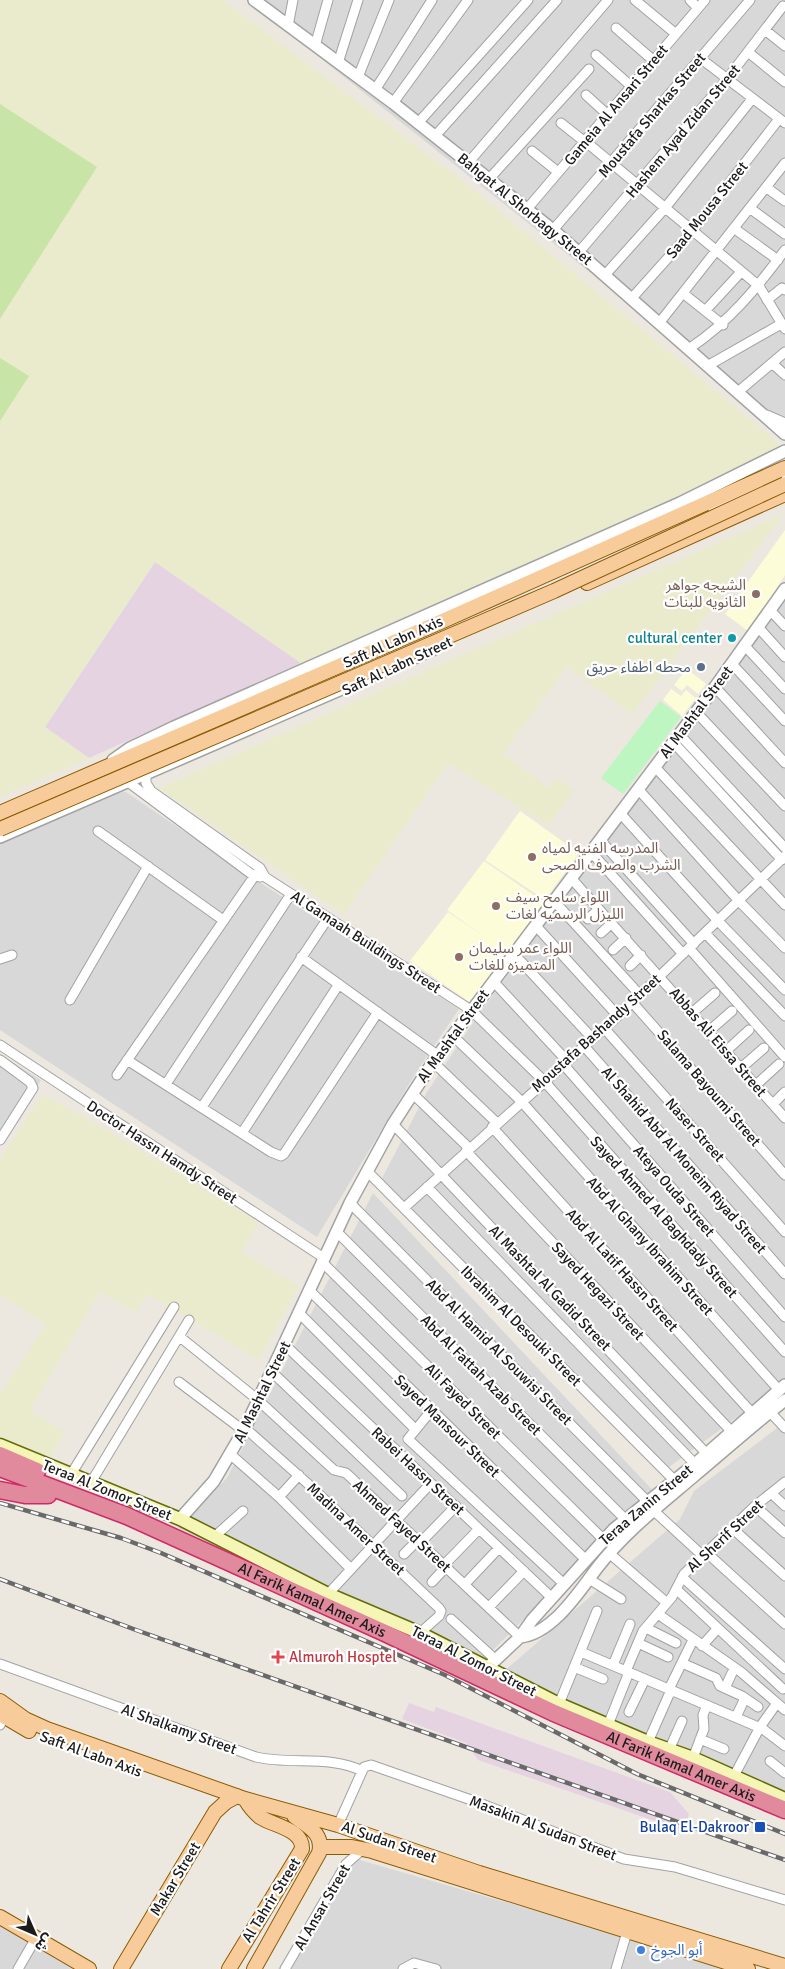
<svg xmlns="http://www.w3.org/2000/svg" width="785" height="1969" viewBox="0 0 785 1969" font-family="Signika,'Noto Sans Arabic',sans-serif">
<rect width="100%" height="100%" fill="#ece8e0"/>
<!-- residential -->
<path fill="#d9d8d8" d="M247,0h538v427z
M785,597v785l-124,91 -280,-293 46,-88 47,-71z
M126,792l133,90 200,127 -42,62 -100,166 -317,-207v-190l106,-46z
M0,1054l41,26 -41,63z
M373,1193l286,304 -63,50 -117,117 -301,-136 49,-50z
M785,1422v372l-282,-122 177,-153 14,-28z
M346,1856l391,113h-459z
M0,1923l77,46h-77z"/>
<!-- industrial -->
<path fill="#e5d3e2" d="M155,562l146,101 -212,95 -44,-31z
M409,1703l25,9 2,-5 234,85 19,22 -5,17 -206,-71 -12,-17 -64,-24z"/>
<!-- education -->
<path fill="#fdfcd8" d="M785,530v45l-37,56 -23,-17z
M687,669l19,15 -8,10 -11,-9 -5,6 -8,-6z
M671,689l10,7 5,-6 10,8 -14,18 -19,-16z
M520,811l59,42 -34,47 -60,-40z
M484,861l60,41 -73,101 -61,-42 38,-49 37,25 -38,-27z"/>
<!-- farmland -->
<path fill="#eaebcc" d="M0,0h223l246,186 316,263 -484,214 -146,-101 -110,165 44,31 -89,39z
M784,514l-152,200 -65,-47 -64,87 46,34 8,-10 17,13 -26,34 -100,-62 -104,152 -185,-127z
M42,1095l48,25 169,102 -18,30 58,34 -40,74 -112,-66 -11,18 -36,-20 -70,118 35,22 -21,35 -44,-25v-48l46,-70 -46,-29v-136z"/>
<!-- grass -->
<path fill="#c8e5a7" d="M0,104l97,63 -97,152z
M0,358l29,18 -29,45z"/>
<!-- park -->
<path fill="#bdf6c0" d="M660,701l21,16 -58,77 -22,-16z"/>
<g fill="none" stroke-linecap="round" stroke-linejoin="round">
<defs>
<path id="minor" d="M635,0l41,34
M690,0l8,8
M288,26l5,-26
M616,28l38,33
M765,30l20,16
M315,46l13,-46
M748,52l37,30
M596,55l36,32
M700,58l85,65
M338,63l20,-63
M358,77l31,-77
M375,90l57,-90
M586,95l22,20
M393,103l75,-103
M418,123l110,-123
M561,123l24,19
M435,136l122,-136
M585,141l174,145 26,43
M532,151l26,21
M468,163l140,-163
M489,179l100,-110
M767,188l18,13
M527,209l178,-209
M751,209l34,25
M735,229l43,31
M553,230l197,-230
M579,252l148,-173 56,-73
M605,275l60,-67 87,-109
M684,294l39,31
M632,298l60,-67 87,-112
M767,300l15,-12 3,2
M705,311l36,-39
M660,322l125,-159
M690,348c39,-26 67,-60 95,-98
M772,363l13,12
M709,365l72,-41
M739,391l46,-39
M767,415l18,8
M770,610l15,16
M758,627l27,30
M745,646l40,43
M732,664l53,57
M715,687l70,76
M696,712l89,94
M679,734l106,114
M673,742l109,118
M655,767l130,138
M146,775v8l5,8 109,77 5,9 206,133 73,71 241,271
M128,782l126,94 6,1
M638,789l101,112 46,47
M620,813l98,108 67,69
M98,831l125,89
M600,840l94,104
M591,852l92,102
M571,878l214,240
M554,901l86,94
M588,919l11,-10
M536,926l82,90
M601,933l11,-10
M705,933l80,83
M689,948l96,109
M613,950l13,-12
M514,954l78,84
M301,957l136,98
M0,959l12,-4
M630,966l11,-11
M493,981l74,80
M70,1000l78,-134
M632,1002l153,173
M692,1013l23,-20
M604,1028l181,204
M709,1031l23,-20
M452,1035l69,66 258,289
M0,1045l324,213
M584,1046l201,228
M726,1051l23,-21
M0,1060l30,22 3,6 -33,52
M127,1060l144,92 10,4 3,-2 94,-142
M433,1062l64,61
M563,1064l222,253
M741,1068l23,-20
M117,1075l143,-207
M166,1084l125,-190
M756,1085l23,-21
M412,1093l57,55
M773,1104l12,-12
M202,1107l126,-189
M393,1124l314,330
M492,1127l260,286
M242,1133l97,-149
M466,1151l265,280
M367,1171l308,310
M427,1187l268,277
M350,1203l298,299
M404,1208l214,-192 167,-160
M336,1231l289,288
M322,1262l282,278
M310,1291l276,269
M300,1314l115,115
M180,1337l78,63 76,70 12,3 174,164
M285,1345l266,252
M272,1372l130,124
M179,1382l65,49
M431,1411l-23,28 156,145
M770,1412l15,16
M245,1428l61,54 133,126 2,3 -2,5 -19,17
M230,1454l49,43 72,72
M70,1476l104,-169
M90,1484l99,-164
M771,1493l14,13
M279,1497l20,-22
M755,1506l30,27
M653,1510l50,46
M732,1528l53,48
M214,1537l29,-26
M420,1543l36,-37
M609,1553l58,50
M707,1553l78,71
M404,1554l13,-13
M444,1565l35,-36
M682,1577l103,92
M589,1579l32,20
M432,1582l14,-15
M465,1584l34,-36
M676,1589l107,100
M328,1594l103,-111
M489,1607l35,-36
M658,1614l83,58 44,38
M451,1619l45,41
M646,1628l30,15
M638,1643l30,14
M702,1646l16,-18
M581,1652l182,77 22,17
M682,1663l34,15 4,8 22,10 16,11
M0,1664l256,93c35,8 75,-2 106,14
M613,1665l17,-41
M574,1667l29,12
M626,1671l17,-40 29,-34 12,-23 71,-68 30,-24
M725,1688l7,-15
M669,1689l24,-49
M559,1704l38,-93
M629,1712l16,-33
M736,1717l9,-19
M0,1725l1,-2
M608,1725l21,-53
M700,1739l24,10
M648,1742l23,-52
M669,1750l13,-29
M693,1758l11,-29 -1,-14 4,-10
M770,1761l15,12
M734,1776l26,-49 17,-24
M338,1825l26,-58 7,-2 103,36 150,58 51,8 110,33
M18,1969l18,-31
M285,1969l61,-105 17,-15
M403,1969l11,-6 22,6
M616,1969l11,-37"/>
<path id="tertiary" d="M254,0l139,103 160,127 232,204
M714,509l71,-33
M113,760l17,-12 44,-21 506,-224 105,-52
M0,837l434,-188
M180,1519l34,-38 31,-53 105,-225 43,-79 40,-62 282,-375 70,-98
M520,1637c32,-3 59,-45 77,-69 28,-36 63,-63 97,-92 30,-25 60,-52 91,-76
M488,1667l32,-30 12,-17 82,-91 81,-65 90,-79"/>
<path id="secondary" d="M0,1445l180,74 148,75 92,39 139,71 89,38 45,16 92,41"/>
<path id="primary" d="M587,583l198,-89
M0,813l436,-189 349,-156
M0,1701l25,18 22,10 198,70 93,26 141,48 306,93
M0,1714l29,17
M321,1847h31l20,4 376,118
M0,1917l89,52
M121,1969l94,-157 11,-10 11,-6
M229,1969l73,-120c1,-20 -28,-23 -42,-32 -6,-5 -11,-11 -15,-18
M254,1969l65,-116c5,-20 -11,-26 -25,-37"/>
<g id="motorway">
<path d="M0,1455l37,16"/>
<path id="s1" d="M0,1468l127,48 258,117 169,80 231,97"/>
<path d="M0,1490l25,5h23"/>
</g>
</defs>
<!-- minor casing -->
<use href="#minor" stroke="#a2a2a2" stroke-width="11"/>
<!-- tertiary casing -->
<use href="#tertiary" stroke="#a2a2a2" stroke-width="14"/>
<!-- secondary casing -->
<use href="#secondary" stroke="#646b09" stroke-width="15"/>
<!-- primary casing -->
<use href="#primary" stroke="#8c5b06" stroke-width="16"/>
<!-- motorway casing -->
<use href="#motorway" stroke="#ce2a68" stroke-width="19"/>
<!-- minor -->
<use href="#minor" stroke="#fff" stroke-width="9"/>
<!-- tertiary -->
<use href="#tertiary" stroke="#fff" stroke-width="11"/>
<!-- secondary -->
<use href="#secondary" stroke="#f5f6b5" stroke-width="12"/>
<!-- primary -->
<use href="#primary" stroke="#f8cc9a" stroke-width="14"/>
<!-- motorway -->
<use href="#motorway" stroke="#e28a9d" stroke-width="16"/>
<defs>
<path id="rail" d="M0,1503l121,35 40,15 284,122 192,99 148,60
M0,1579l136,51 649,230"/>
</defs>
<!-- rail casing -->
<use href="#rail" stroke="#696969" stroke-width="4.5"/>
<!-- rail -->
<use href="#rail" stroke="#fff" stroke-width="2.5" stroke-dasharray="8" stroke-linecap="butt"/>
<defs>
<path id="primary-bridge" d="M0,829l554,-238 231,-107"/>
</defs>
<!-- primary-bridge casing -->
<use href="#primary-bridge" stroke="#8c5b06" stroke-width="16" stroke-linecap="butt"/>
<!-- primary-bridge -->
<use href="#primary-bridge" stroke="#f8cc9a" stroke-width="14"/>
</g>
<!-- markers -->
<g fill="#8d6e63" stroke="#fff" stroke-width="2">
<circle cx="756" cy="594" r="5"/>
<circle cx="532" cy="857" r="5"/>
<circle cx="496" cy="906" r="5"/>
<circle cx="459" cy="957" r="5"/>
</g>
<circle fill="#0f9aa8" stroke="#fff" stroke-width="2" cx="732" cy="638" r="5"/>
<circle fill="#5c6f8a" stroke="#fff" stroke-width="2" cx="701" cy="667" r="5"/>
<path fill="#e0444e" stroke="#fff" stroke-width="2" d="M275.5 1649.5h5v5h5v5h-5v5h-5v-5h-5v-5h5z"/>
<rect fill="#1a4fb4" stroke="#fff" stroke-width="2" x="754" y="1821" width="12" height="12" rx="2.5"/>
<circle fill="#3f7fe0" stroke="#fff" stroke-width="2" cx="641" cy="1950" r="5"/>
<g text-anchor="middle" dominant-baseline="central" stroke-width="4.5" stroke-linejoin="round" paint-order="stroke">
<!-- street labels -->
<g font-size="15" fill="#1b1b1b" stroke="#fff">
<text transform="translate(616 105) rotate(-50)">Gameia Al Ansari Street</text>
<text transform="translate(652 115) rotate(-50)">Moustafa Sharkas Street</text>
<text transform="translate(683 131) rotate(-50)">Hashem Ayad Zidan Street</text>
<text transform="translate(525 209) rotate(39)">Bahgat Al Shorbagy Street</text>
<text transform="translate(707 210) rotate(-51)">Saad Mousa Street</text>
<text transform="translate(393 642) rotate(-24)">Saft Al Labn Axis</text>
<text transform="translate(397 666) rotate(-25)">Saft Al Labn Street</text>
<text transform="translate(696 712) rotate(-53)">Al Mashtal Street</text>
<text transform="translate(366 942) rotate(33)">Al Gamaah Buildings Street</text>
<text transform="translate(596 1033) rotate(-42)">Moustafa Bashandy Street</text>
<text transform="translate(453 1036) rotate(-54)">Al Mashtal Street</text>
<text transform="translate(718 1042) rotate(49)">Abbas Ali Eissa Street</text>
<text transform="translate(709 1088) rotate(49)">Salama Bayoumi Street</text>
<text transform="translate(695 1130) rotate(48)">Naser Street</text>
<text transform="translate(162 1152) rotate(33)">Doctor Hassn Hamdy Street</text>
<text transform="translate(684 1160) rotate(49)">Al Shahid Abd Al Moneim Riyad Street</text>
<text transform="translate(674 1191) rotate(49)">Ateya Ouda Street</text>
<text transform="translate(664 1217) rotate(48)">Sayed Ahmed Al Baghdady Street</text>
<text transform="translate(650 1246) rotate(48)">Abd Al Ghany Ibrahim Street</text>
<text transform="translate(622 1270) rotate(48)">Abd Al Latif Hassn Street</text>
<text transform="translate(550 1288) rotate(46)">Al Mashtal Al Gadid Street</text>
<text transform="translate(598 1291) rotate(47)">Sayed Hegazi Street</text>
<text transform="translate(521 1326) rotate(45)">Ibrahim Al Desouki Street</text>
<text transform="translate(499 1352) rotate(45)">Abd Al Hamid Al Souwisi Street</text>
<text transform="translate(481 1375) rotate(45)">Abd Al Fattah Azab Street</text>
<text transform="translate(262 1392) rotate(-64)">Al Mashtal Street</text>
<text transform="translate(463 1401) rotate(45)">Ali Fayed Street</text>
<text transform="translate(447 1426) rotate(44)">Sayed Mansour Street</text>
<text transform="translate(418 1471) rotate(43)">Rabei Hassn Street</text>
<text transform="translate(107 1490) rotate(22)">Teraa Al Zomor Street</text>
<text transform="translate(646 1505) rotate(-40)">Teraa Zanin Street</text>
<text transform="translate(402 1526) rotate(43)">Ahmed Fayed Street</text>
<text transform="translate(356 1529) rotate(43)">Madina Amer Street</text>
<text transform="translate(725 1536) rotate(-43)">Al Sherif Street</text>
<text stroke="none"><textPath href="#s1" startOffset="339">Al Farik Kamal Amer Axis</textPath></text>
<text transform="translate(474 1661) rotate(27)">Teraa Al Zomor Street</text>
<text transform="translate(179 1729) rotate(20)">Al Shalkamy Street</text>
<text transform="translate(91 1754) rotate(20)">Saft Al Labn Axis</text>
<text stroke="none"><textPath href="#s1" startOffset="744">Al Farik Kamal Amer Axis</textPath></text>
<text transform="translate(543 1828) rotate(21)">Masakin Al Sudan Street</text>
<text transform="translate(389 1842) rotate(19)">Al Sudan Street</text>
<text transform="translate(175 1879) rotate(-59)">Makar Street</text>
<text transform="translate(271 1900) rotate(-58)">Al Tahrir Street</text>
<text transform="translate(322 1907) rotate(-60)">Al Ansar Street</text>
</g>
<!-- education labels -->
<g font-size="15" fill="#785e54" stroke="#fff" text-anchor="start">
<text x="746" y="585" text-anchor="end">الشيجه جواهر<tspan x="746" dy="17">الثانويه للبنات</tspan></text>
<text x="542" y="848">المدرسه الفنيه لمياه<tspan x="542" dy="17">الشرب والصرف الصحى</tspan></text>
<text x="506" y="897">اللواء سامح سيف<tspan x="506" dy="17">الليزل الرسميه لغات</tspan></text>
<text x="469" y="948">اللواء عمر سليمان<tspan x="469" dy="17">المتميزه للغات</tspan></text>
</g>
<!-- culture labels -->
<g font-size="15" fill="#0d838f" stroke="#fff" text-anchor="end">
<text x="722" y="638">cultural center</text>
</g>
<!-- service labels -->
<g font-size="15" fill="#4e5e75" stroke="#fff" text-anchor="end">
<text x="691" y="667">محطه اطفاء حريق</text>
</g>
<!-- health labels -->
<g font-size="15" fill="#be3a42" stroke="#fff" text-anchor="start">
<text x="289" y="1657">Almuroh Hosptel</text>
</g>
<!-- transit labels -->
<g font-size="15" fill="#164399" stroke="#fff" text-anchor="end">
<text x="749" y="1827">Bulaq El-Dakroor</text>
</g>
<!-- shop labels -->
<g font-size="15" fill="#366cbe" stroke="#fff" text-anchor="start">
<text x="651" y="1950">أبو الجوخ</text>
</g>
</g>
<!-- north arrow -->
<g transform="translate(35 1934) rotate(135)" stroke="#ffffff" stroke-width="4" paint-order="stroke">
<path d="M0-4L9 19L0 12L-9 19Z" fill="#1b1b1b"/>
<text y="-8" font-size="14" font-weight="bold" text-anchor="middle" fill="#1b1b1b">ش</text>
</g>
</svg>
